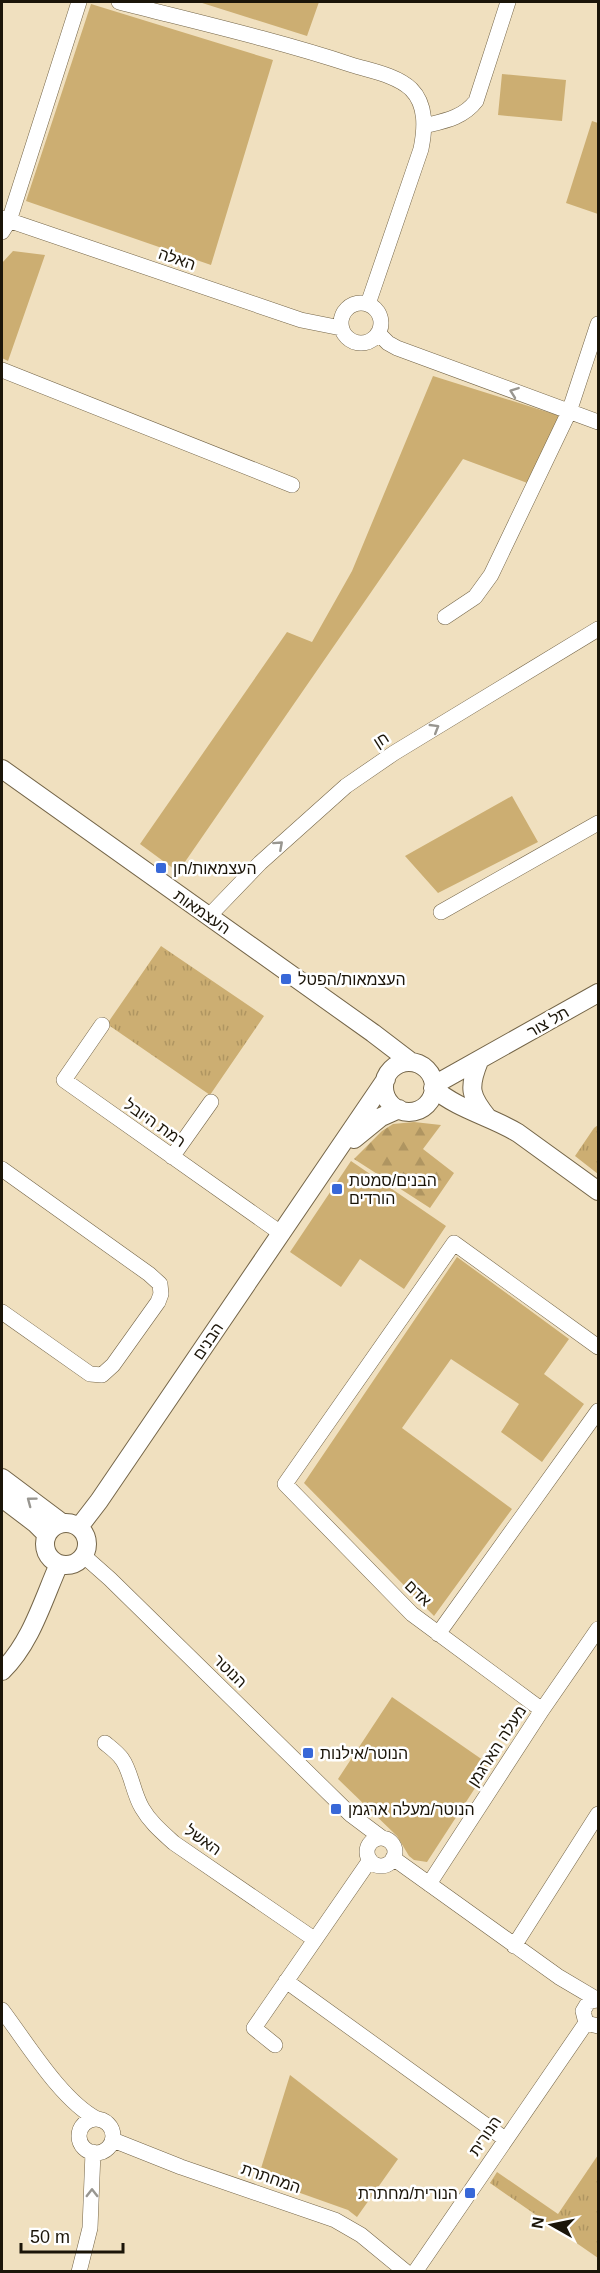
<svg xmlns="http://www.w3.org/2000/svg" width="600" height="2273" viewBox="0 0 600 2273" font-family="Helvetica,'Noto Sans Hebrew',sans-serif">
<defs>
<pattern id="forest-firs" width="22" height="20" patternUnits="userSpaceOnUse" patternTransform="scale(1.5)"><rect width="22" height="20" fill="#ccae72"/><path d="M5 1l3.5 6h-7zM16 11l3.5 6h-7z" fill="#af9561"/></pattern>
<pattern id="park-tufts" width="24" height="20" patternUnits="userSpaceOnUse" patternTransform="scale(1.5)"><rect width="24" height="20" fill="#ccae72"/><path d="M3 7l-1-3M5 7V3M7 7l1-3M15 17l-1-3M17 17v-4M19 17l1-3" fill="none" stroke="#af9561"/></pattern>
</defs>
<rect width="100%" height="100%" fill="#f0e0bf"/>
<!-- grass -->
<path fill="#ccae72" d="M199,2h120l-12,34z
M91,4l182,56 -62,205 -185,-64z
M502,74l64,6 -4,41 -64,-6z
M592,121l6,2v91l-32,-11z
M13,251l32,4 -37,106 -6,-3v-95z
M433,376l127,40 -30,68 -67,-25 -285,413 -38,-28 147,-212 25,10 40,-71z
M512,796l26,46 -100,51 -33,-37z
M351,1161l95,65 -42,63 -44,-30 -19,28 -51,-35z
M457,1257l112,82 -25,35 40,30 -42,58 -41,-30 18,-28 -68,-45 -49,69 110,81 -78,107 -130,-133z
M392,1697l98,68 -63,97 -13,-2 -5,-4 -12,-20 -59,-57z
M290,2075l108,84 -41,58 -9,-7 -90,-32z"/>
<!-- forest -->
<path fill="url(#forest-firs)" d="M414,1122l27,3 -18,24 31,24 -24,35 -76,-49 28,-28 11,-7z"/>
<!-- park -->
<path fill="url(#park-tufts)" d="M161,946l103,70 -54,79 -103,-71z
M598,1125v49l-23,-18 19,-28z
M598,2155v103l-108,-75 7,-11 61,42z"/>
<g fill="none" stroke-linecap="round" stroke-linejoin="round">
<defs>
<path id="minor" d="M119,2c78,20 157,38 233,63 19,6 44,10 59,24 16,16 14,40 10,60l-53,155
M424,126c20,-5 39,-8 52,-25l32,-99
M2,218l299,102 40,8
M2,232l7,-11 70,-219
M341 323a20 20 0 1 1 40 0a20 20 0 1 1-40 0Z
M378,333l10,10 9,5 201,74
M2,370l290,115
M445,617l30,-20 16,-22 78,-163 29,-88
M441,912l157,-89
M209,916l51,-53 86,-77 48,-33 204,-124
M102,1025l-38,55 218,154
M172,1157l39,-55
M2,1169l147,105 11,10 1,10 -3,8 -45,63 -11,10 -12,-1 -88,-62
M84,1556l26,23 240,235 32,24
M438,1634l160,-223
M542,1710l-130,-96 -127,-130 169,-241 144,104
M105,1743c6,5 13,10 17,16 9,12 11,34 20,49 8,14 20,24 32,35l140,96
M367 1852a14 14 0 1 1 28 0a14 14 0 1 1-28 0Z
M393,1858l166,119 39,23
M429,1884l113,-174 56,-81
M514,1946l84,-132
M286,1981l219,158
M598,2000l-9,1 -6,10 3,12 12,3
M2,2010c25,33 59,90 95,109
M275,2045l-21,-17 116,-168
M79 2136a17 17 0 1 1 34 0a17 17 0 1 1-34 0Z
M113,2140l68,27 154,53 26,15 45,37
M79,2272l11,-44 3,-76
M415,2272l171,-249"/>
<path id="tertiary" d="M2,769l371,264 38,29
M479,1061c-11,27 -9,35 9,57
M384 1087a25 25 0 1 1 50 0a25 25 0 1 1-50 0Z
M434,1085l164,-92
M433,1088c26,22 57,28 85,45l80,58
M354,1139l27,-22 18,-8
M2,1478l60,45
M2,1498l33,25 12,12
M45 1544a21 21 0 1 1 42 0a21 21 0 1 1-42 0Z
M79,1527l20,-26 287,-422
M2,1671c29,-28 41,-71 57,-107"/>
</defs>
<!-- minor casing -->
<use href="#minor" stroke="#746548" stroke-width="16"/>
<!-- tertiary casing -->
<use href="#tertiary" stroke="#746548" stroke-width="20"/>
<!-- minor -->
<use href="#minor" stroke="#fff" stroke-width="15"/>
<!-- tertiary -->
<use href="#tertiary" stroke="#fff" stroke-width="18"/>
</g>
<!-- one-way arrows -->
<defs><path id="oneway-chevron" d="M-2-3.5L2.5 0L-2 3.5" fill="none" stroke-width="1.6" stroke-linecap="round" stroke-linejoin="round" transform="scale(1.5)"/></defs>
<g stroke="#989690">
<use href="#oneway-chevron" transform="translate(514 392) rotate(-160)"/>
<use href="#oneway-chevron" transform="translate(435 728) rotate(-31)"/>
<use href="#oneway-chevron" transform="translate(279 845) rotate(-42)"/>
<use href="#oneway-chevron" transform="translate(31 1501) rotate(-143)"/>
<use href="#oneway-chevron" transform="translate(92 2193) rotate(-90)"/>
</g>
<!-- markers -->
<g fill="#3868d8" stroke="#fff" stroke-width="2">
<rect x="155" y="862" width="12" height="12" rx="3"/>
<rect x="280" y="973" width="12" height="12" rx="3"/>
<rect x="331" y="1183" width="12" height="12" rx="3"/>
<rect x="302" y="1747" width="12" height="12" rx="3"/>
<rect x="330" y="1803" width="12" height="12" rx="3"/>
<rect x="464" y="2187" width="12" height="12" rx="3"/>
</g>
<g text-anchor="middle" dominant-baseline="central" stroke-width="5" stroke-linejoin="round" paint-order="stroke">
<!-- street labels -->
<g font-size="16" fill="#1b1509" stroke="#fff">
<text transform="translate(177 259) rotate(19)">האלה</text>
<text transform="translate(381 740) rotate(-32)">חן</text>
<text transform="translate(202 912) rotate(35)">העצמאות</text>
<text transform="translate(548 1022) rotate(-30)">תל צור</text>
<text transform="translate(155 1123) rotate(35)">רמת היובל</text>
<text transform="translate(208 1341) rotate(-56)">הבנים</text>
<text transform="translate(418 1593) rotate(44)">אדם</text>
<text transform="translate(230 1671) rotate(44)">הנוטר</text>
<text transform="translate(497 1746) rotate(-57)">מעלה הארגמן</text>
<text transform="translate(203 1840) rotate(35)">האשל</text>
<text transform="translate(485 2136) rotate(-56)">הנורית</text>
<text transform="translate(271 2178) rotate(19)">המחתרת</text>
</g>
<!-- poi labels -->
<g font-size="16" fill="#1b1509" stroke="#fff" text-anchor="start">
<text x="173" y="868">העצמאות/חן</text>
<text x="298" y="979">העצמאות/הפטל</text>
<text x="349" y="1180">הבנים/סמטת<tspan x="349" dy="18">הורדים</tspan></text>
<text x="320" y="1753">הנוטר/אילנות</text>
<text x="348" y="1809">הנוטר/מעלה ארגמן</text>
<text x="458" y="2193" text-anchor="end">הנורית/מחתרת</text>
</g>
</g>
<!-- border -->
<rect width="600" height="2273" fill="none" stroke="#1b1509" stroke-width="6"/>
<!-- north arrow -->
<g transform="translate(552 2225) rotate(279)" stroke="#ffffff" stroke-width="4.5" paint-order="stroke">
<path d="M0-4.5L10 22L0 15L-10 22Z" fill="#1b1509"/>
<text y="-9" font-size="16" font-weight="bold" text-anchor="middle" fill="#1b1509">N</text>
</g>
<!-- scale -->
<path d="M21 2243v9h102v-9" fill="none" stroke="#1b1509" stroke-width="3"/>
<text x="30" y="2243" font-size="18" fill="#1b1509" stroke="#ffffff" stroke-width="4.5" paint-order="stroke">50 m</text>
</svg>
